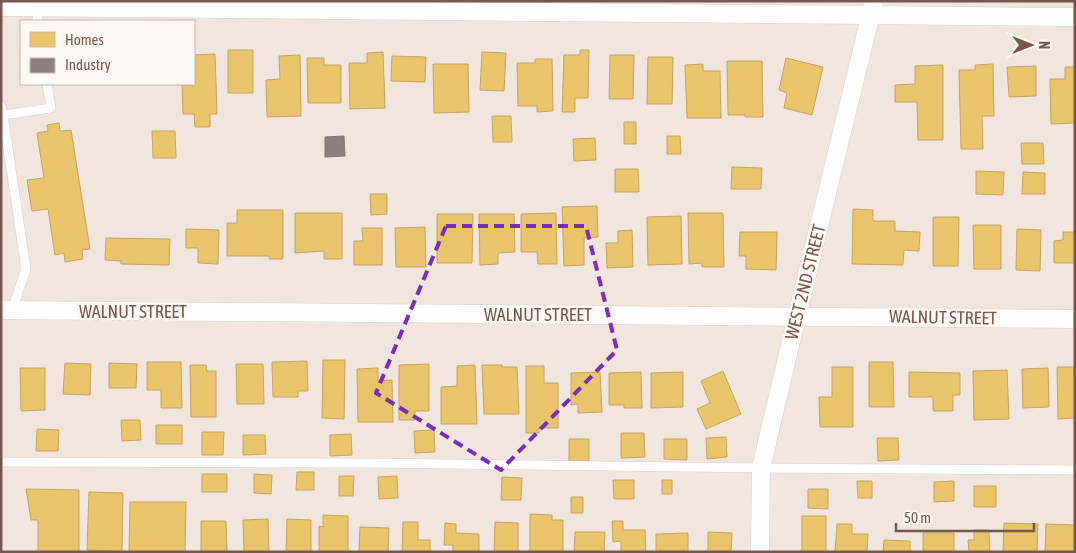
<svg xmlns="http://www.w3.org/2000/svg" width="1076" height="553" viewBox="0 0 1076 553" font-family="'Asap Condensed',sans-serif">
<rect width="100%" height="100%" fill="#f8f4f0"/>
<!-- residential -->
<path fill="#f0e6de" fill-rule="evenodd" d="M1,1h1074v551h-1071l-3,-16zM21,21h173v63h-173z"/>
<!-- homes -->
<path fill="#e9c46a" stroke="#c6a462" d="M228,50h25v43h-25z
M580,50h9l-1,48h-13v14h-13l2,-57h16z
M383,52l2,56 -35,1 -1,-46h18v-10z
M482,52l24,1 -2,38 -24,-1z
M215,54l2,60h-7v13h-15l-1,-13h-11l-1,-29h12v-30z
M300,55l1,61 -34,1 -1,-37 14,-1 -1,-23z
M610,55h24l-1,44h-24z
M392,56l34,1 -1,25 -34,-1z
M648,57h25l-1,47h-25z
M307,58h17v7h17v38h-33z
M786,58l37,9 -11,48 -28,-7 3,-15 -8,-3z
M535,59h17l1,52 -16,1v-6h-19l-1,-43h18z
M727,61h35l1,56h-18v-2h-17z
M433,64h35l1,48 -35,1z
M703,64v7h17l1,47h-34l-2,-53z
M993,64l1,52h-12l1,33h-22l-2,-79h16v-5z
M943,65v75h-25l-1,-38h-22v-17l20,-1v-18z
M1036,66v30l-27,1 -2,-30z
M1065,67h10v56l-24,1 -1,-45h15z
M492,116h19l1,26h-19z
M624,122h12v22h-12z
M59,123l1,8 11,-1 19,119 -8,1 1,9 -18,3 -1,-9 -9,2 -7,-46 -16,2 -5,-31 17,-2 -7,-45 11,-2 -1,-6z
M152,131h23l1,27h-23z
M667,136h13l1,18h-14z
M595,138l1,22 -22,1 -1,-22z
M1021,143h22l1,21h-22z
M732,167l30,1 -1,21h-30z
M615,169h23l1,23h-24z
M976,171l28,1 -1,23 -27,-1z
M1023,172l22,1v21h-23z
M370,194h17v20l-16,1z
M597,206l1,31 -14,1v27l-20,1 -2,-59z
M853,209l20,1v11h22v10l25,1 -1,19 -15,-1 -1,15 -51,-1z
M237,210h46v49h-14v-3h-42v-33h10z
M295,213h47v46h-18v-8l-29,2z
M556,213l1,51h-19l-1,-12h-16v-38z
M688,213h35l1,54h-22v-4l-13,1z
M437,214h36l-1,49h-35z
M479,214h35l1,38 -17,1v11l-18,1z
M681,216l1,48 -34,1 -1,-48z
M933,217h26l-1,49h-25z
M973,225h28v44h-27z
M425,227l1,40h-30l-1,-39z
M362,228h20v37h-28v-24h9z
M186,229l33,1 -1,34 -20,-1v-15h-12z
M1017,229l24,1 -1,41 -24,-1z
M632,230l1,37 -26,1 -1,-25h12v-12z
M740,232h37l-1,38 -30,-1v-13h-7z
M1063,232h12v31h-21v-22l9,-1z
M106,238l64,1 -1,26 -48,-1v-3l-16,-1z
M323,360h22l-1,59 -22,-1z
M307,361l1,30h-10v6h-25l-1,-35z
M147,362h34l1,46h-21v-18h-14z
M869,362h24l1,45h-25z
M65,363l26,1 -1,31 -27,-1z
M109,363l28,1 -1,24h-27z
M236,364h27l1,40h-27z
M429,364v47h-14v9h-16v-55z
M190,365h16l1,6h9v46h-25z
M475,365l2,59h-36v-37l16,-1v-20z
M482,365h20v2h15l2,47h-35z
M526,366h18v17h14v45h-19v5h-13z
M832,367h21v60h-33l-1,-30h13z
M1057,367h17v7h1v44l-17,1z
M20,368h25v42l-24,1z
M378,368v13l14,-1 1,42h-35l-1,-53z
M1048,368l1,39 -26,1 -1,-39z
M1007,370l2,49 -35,1 -1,-49z
M723,371l18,43 -35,15 -9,-20 13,-6 -9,-22z
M600,372l2,40 -24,1v-9l-7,1v-32z
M641,372l1,36h-18v-3h-15v-32z
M683,372v35l-32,1v-35z
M909,372l51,1v22h-7v16h-20v-14h-24z
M121,420h19l1,20 -19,1z
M156,425h26v19h-26z
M37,429l22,1 -1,21h-22z
M434,430l1,22 -20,1 -1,-22z
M202,432h22l-1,23h-21z
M621,433h23l1,24 -24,1z
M351,434l1,21 -22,1v-21z
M243,435h22l1,19 -23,1z
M726,437l1,20 -20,2 -1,-21z
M877,438h21l1,22 -21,1z
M569,439h20v22h-20z
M664,439h23v21l-23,-1z
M297,472h17v18h-18z
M202,474h25v18h-25z
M254,474l18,1 -1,19 -17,-1z
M339,476h15l-1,20h-14z
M397,476l1,22 -19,1 -1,-22z
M502,477l20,1 -1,22h-20z
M613,480h21v19h-20z
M662,480h10v14h-10z
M857,481h15v17h-14z
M954,481v20l-20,1v-20z
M974,486h22v21h-22z
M26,489l53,1v62h-41v-32h-7z
M808,489h20v20l-20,-1z
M89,492l34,1 -1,59 -35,-2z
M571,497h12v16h-12z
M130,502h56l-1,50h-56z
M530,514l22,1v5h11v32h-33z
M323,515l25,1v36h-29v-26l4,1z
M802,516h24v36h-24z
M268,519l1,33h-25l-1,-32z
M287,519l24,1v32h-25z
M201,521h25l1,31h-26z
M612,521h11v9h22l1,22h-25v-11l-8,1z
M403,522h15v18h12v12h-28z
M495,522l23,1v29h-24z
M445,523l11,1v9l23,1v18h-26v-7h-9z
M1004,523l34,1 -1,28h-34z
M837,524h15v10h16l-1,18h-32z
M1046,524l29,1v27h-30z
M360,527l29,1 -1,24h-29z
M974,530h15l1,22h-24h3l-1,-12h6z
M575,532h30l-1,20h-30z
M708,532l24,1 -1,19h-23z
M688,533v19h-32v-18z
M923,533h31v19h-31z
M884,540l26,1v11h-27z"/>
<!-- industry -->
<path fill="#8a817c" stroke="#84756f" d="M344,136l1,20 -20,1v-20z"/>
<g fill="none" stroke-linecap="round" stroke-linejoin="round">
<defs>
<path id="service" d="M37,21l2,-13
M1,106l2,9 48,-7 -4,-24
M3,115l23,154 -14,41
M1,462l366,1 394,5 314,2"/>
<path id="minor" d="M1,7l1074,10
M1,310l1074,9
M760,552l1,-84 36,-152 77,-315"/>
</defs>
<!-- service casing -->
<use href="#service" stroke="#d7cfcc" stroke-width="10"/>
<!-- minor casing -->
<use href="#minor" stroke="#d7cfcc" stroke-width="19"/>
<!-- service -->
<use href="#service" stroke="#fefdfd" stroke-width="9"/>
<!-- minor -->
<use href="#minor" stroke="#fefdfd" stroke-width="18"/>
</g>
<!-- marked area -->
<path fill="none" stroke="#7b2cbf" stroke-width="4" stroke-dasharray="10 6" stroke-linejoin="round" d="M446,226h140l31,124 -116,120 -125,-77z"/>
<g text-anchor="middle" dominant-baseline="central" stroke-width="5" stroke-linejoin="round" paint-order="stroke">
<!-- street labels -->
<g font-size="18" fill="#765850" stroke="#fef8f3">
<text transform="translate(805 282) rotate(-76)">WEST 2ND STREET</text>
<text x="133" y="311">WALNUT STREET</text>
<text x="538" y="314">WALNUT STREET</text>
<text transform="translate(943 317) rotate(1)">WALNUT STREET</text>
</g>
</g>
<!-- border -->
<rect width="1076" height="553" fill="none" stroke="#765850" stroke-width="5"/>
<!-- legend -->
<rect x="20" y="20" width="175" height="65" fill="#fef8f3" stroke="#c8b8b2"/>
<rect x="30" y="32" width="25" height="15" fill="#e9c46a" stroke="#c8b8b2"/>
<text x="65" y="45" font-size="15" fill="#765850">Homes</text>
<rect x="30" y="58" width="25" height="15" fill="#8a817c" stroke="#c8b8b2"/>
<text x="65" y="70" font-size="15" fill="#765850">Industry</text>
<!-- north arrow -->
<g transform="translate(1031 45) rotate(90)" stroke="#fef8f3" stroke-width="4" paint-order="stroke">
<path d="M0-4L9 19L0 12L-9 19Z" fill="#765850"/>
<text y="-8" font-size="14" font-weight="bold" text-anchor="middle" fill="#765850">N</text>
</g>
<!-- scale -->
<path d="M896 523v8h138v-8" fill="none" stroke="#765850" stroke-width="2.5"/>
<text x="904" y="523" font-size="15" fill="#765850" stroke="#fef8f3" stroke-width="4" paint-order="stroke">50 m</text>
</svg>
